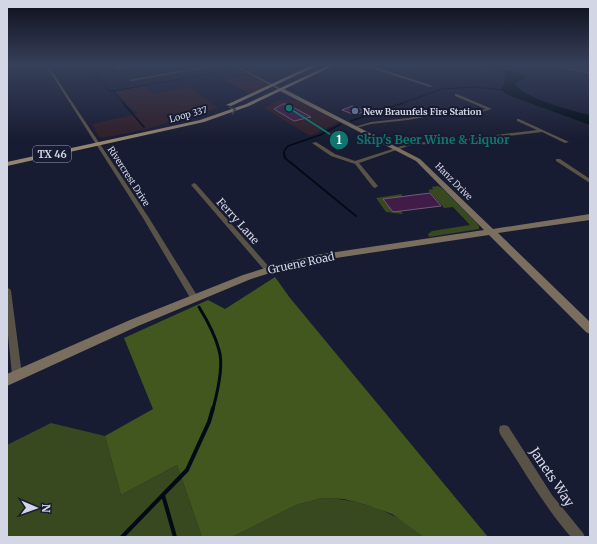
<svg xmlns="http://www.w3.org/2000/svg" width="597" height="544" viewBox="0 0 597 544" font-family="Merriweather,serif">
<rect width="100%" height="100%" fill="#181c32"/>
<!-- commercial -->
<path fill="#301f29" d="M251,75l18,11 -19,8 -26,-14z
M145,86l8,8 36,-7 29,21 -71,21 -44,9 -4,-1 -7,-13 45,-10 -22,-22z
M278,100l21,1 42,20 -31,15 -46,-28z"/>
<!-- green -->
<path fill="#38481f" d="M438,186l4,2 34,34 3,4v3l-50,8 -1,-3 4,-3 38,-6 -17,-18 -9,1 -16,-18 5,-1 -1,-2z
M402,194l-1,3 -18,2 10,13 8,-1 2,3 -17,-2 -10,-14z
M51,423l54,13 16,59 56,-30 25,72h-195v-92z
M322,498c38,1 73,13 102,39h-192l64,-32z"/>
<!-- forest -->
<path fill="#42571e" d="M275,277l15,21 198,239h-64l-32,-23 -25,-9 -23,-6 -22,-1 -26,7 -64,32h-30l-25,-72 -56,30 -16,-59 48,-27 -29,-71 84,-38 17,9z"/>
<!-- water -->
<path fill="#000c15" d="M474,64h10l38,10 4,3 -10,6 -1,2c15,15 54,25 75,30v10l-82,-30 -5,-3 -2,-4c5,-5 6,-12 1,-17z"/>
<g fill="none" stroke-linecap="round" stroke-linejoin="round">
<!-- stream-far4 -->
<path stroke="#000c15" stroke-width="1" d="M85,64l23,26 5,1 124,-22
M113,91l11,13
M400,104l42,-15 31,-2 32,3"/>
<!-- stream-far3 -->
<path stroke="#000c15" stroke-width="1.5" d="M123,103l21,24
M351,121l52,-18
M284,154v-3l4,-5 32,-11 21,-11"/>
<!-- stream-far2 -->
<path stroke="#000c15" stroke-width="2" d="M284,153l1,5 71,58"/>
<!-- stream-far1 -->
<path stroke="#000c15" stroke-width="3" d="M199,307c8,13 16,27 20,43 5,15 -2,44 -6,59"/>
<!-- stream -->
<path stroke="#000c15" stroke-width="4" d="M163,495l12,42
M122,537l65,-67 22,-48 4,-14"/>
</g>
<!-- building -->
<path fill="#411c48" stroke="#715d74" d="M283,104h4l24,13 -17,4 -20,-12z
M352,106l13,5 -10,4 -13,-5z
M430,193l11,13 -48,6 -10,-13z"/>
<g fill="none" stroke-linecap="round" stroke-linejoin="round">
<!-- street -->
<path fill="#595247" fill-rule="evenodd" d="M45,64h2l102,154 49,79 1,2 -1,2h-6l-49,-83z
M113,64h2l4,3 30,-3 -31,5z
M223,64h4l-96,17 -2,-1z
M231,64h2l51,26 -3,1z
M345,64l30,3 58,19 -3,1 -56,-18 -28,-4z
M548,64l42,8v2l-35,-7z
M455,94h2l35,15 -21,6 -41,1 -22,4 -37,4 -15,4 -2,-1 17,-5 37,-4 22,-4 41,-1 15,-4 -31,-13z
M517,119h2l50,23 -4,1 -23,-11 -94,11 -37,2 -52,18 19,23 -3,2 -2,-1 -18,-23 -24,-8 -19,-13 4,-1 19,12 20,7 56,-18 37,-2 89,-11 -20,-9z
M556,159h4l30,20v4l-34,-22z
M194,183l2,1 74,84 1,2 -1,2h-4l-74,-86 -1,-1z
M7,288l3,1 1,2 11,84 -2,3 -3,1 -3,-1 -2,-3 -5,-50z
M504,425l4,1 44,69 31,38 2,4h-14c-28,-32 -48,-68 -71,-103l-1,-4 1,-4z"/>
<!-- secondary -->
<path fill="#7a6f5e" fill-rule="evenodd" d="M280,89h4l136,70 73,70 97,-15v6l-92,13 92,89v12l-4,-2 -97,-97 -173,26 -33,8 -32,10 -113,47 -131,60v-12l123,-54 113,-45 35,-11 38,-9 168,-25 -68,-69 -136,-70z"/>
<!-- primary -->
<path fill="#94856f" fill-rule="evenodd" d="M315,64h5l-89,42 -5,-1z
M332,64h5l-88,42 -45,16 -197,44v-4l193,-42 46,-16z"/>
</g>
<!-- one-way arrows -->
<defs><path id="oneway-chevron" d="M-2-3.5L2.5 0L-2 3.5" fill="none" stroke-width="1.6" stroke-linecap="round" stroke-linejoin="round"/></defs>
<use stroke="#434147" href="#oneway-chevron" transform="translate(233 110) rotate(-20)"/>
<!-- sky -->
<linearGradient id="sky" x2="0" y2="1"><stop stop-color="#0d0f1c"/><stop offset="0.46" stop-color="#37405a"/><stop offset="1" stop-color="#37405a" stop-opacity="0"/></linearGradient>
<rect width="597" height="140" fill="url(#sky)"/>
<!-- markers -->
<circle fill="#5c6f8a" stroke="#181c32" stroke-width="1.5" cx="355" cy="111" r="4"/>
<g text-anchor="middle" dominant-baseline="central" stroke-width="4" stroke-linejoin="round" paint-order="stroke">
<!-- far-poi labels -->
<g font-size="9" font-weight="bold" fill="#d2d6e5" stroke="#181c32" text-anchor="start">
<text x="363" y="111">New Braunfels Fire Station</text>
</g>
<!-- far-street labels -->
<g font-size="9" fill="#d2d6e5" stroke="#181c32">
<text transform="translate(188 114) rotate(-15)">Loop 337</text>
<text transform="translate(129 176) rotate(57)">Rivercrest Drive</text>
<text transform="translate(454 181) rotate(45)">Hanz Drive</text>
</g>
<!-- shield labels -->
<rect fill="#181c32" stroke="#9a9eaf" stroke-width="1" x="33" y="146" width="38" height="16" rx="3"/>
<g font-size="10" font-weight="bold" fill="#d2d6e5">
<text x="52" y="154">TX 46</text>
</g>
<!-- street labels -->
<g font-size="11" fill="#d2d6e5" stroke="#181c32">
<text transform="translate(238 221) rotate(48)">Ferry Lane</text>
<text transform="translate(301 263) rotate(-12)">Gruene Road</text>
</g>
<!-- near-street labels -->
<g font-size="13" fill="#d2d6e5" stroke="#181c32">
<text transform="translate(552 477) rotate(56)">Janets Way</text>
</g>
</g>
<!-- callouts -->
<path fill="none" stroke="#0f766e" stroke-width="1.5" d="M289 108L339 140"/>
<g fill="#0f766e" stroke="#181c32" stroke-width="1.5">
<circle cx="289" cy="108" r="4"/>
<circle cx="339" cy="140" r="10"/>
</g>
<g font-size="12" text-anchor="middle" font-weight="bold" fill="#fff">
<text x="339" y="144">1</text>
</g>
<g font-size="12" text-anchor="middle" font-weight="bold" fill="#0f766e" stroke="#181c32" stroke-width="4" stroke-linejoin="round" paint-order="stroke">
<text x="433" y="144">Skip's Beer Wine &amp; Liquor</text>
</g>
<!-- border -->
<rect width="597" height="544" fill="none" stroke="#d2d6e5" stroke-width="16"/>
<!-- north arrow -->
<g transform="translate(36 508) rotate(92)" stroke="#181c32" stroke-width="3" paint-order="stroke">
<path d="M0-3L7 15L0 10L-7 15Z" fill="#d2d6e5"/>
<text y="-6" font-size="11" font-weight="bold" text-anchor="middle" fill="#d2d6e5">N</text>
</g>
</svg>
